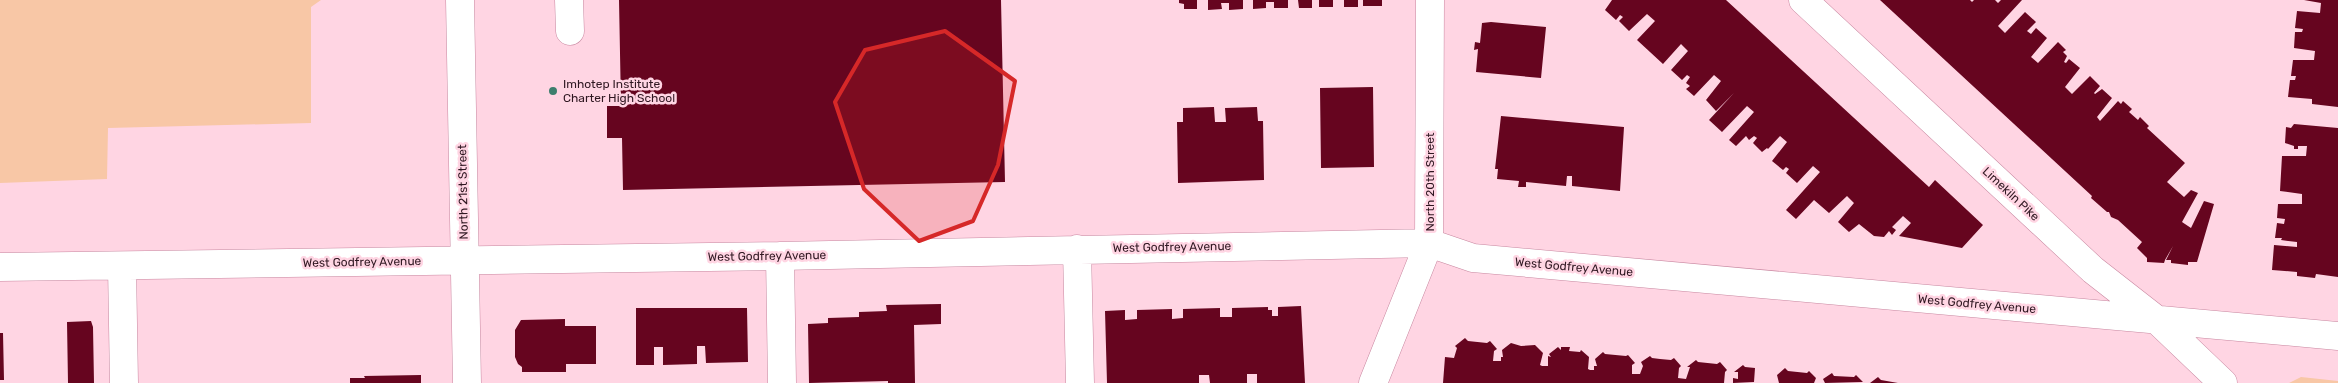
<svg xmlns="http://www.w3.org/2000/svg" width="2338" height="383" viewBox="0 0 2338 383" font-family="Rubik,sans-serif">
<rect width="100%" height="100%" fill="#ffd5e3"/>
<!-- green -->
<path fill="#f8c7a6" d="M0,0h321l-10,7v116l-203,5 -1,51 -107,4z
M2301,377l37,4v2h-49z"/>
<!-- building -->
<path fill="#66051f" d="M619,0h382l4,182 -382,8 -1,-52h-15v-32h14z
M1179,0h18v9h-13v-5l-5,-1z
M1208,0h35v9l-14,1v-7h-8l1,6 -14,1z
M1253,0h35v8h-14v-6h-8v6l-13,1z
M1298,0h14v8h-13z
M1319,0h14v7h-14z
M1344,0h14v7h-14z
M1363,0h19v6h-19z
M1612,0h114l203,187 6,-7 48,45 -21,23 -63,-12 12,-13 -8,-7 -11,11 4,3 -4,5 -3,-4 -5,6 -10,-1 -15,-12 -10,8 -11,-10 16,-19 -7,-7 -18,17 -15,-13 -18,19 -10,-9 34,-38 -7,-6 -16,17 -11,-10 3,-4 -3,-2 -3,3 -11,-9 15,-19 -7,-6 -12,13 -1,-1 -5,4 -9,-9 4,-5 -3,-2 -5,4 -3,-4 -10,10 -7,-6 25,-28 -7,-6 -25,26 -13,-12 25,-27 -18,18 -10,-11 15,-19 -7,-6 -20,21 -8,-7 4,-3 -4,-3 4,-6 -3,-2 -5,5 -11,-10 17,-19 -7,-7 -18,20 -26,-24 18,-19 -8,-7 -18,17 -10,-10 4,-4 -3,-2 -4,5 -11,-10z
M1880,0h90l2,2 2,-2h21l3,3 3,-3h21l-24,26 7,7 20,-21 11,10 -9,9 4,3 5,-6 11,10 -16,19 7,6 20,-21 8,8 -3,2 4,4 -3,6 2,1 3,-4 11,9 -15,19 7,7 18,-18 10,10 -6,7 1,1 7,-5 10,9 -15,19 3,4 18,-20 3,3 2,-3 9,8 -3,3 9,8 2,-3 9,9 -2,2 38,35 -18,19 17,15 7,-7 7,3 -16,29 9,6 13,-27 10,3 -17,58h-9v3l-17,-2v-3h-5l7,-14 -8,14 -1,3 -17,-1v-4l-10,-10 5,-6 -24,-22 -7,-3 -2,-5h-2l-16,-14 1,-2z
M2304,0h34v107l-26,-3v-5l-24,-2 2,-17h5l1,-4h-5l2,-16h21l1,-9 -21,-3 1,-16h7l1,-3 -8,-1 2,-17 23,2 1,-10z
M1491,22l55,5 -5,51 -65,-6 2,-23 -4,1 1,-8 5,1 2,-20z
M1373,87l1,80 -53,1 -1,-80z
M1214,107l1,15h11l-1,-14 32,-1 1,14h5l1,59 -86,3 -1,-61h6v-14z
M1501,116l123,11 -4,64 -48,-5v-10h-5l-1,10 -40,-4v5h-8l1,-6 -22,-2 1,-10h-3z
M2294,124l44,4v149l-22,-3 -1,4 -18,-2v-4l-25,-2 2,-25 23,2v-5l-16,-2 1,-2h-7l2,-15 7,1 1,-5 -8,-1 1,-14h24v-10l-22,-3 2,-35h24l1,-10h-9v3h-4v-3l-9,-3 1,-16 5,1z
M941,304v20l-27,1 1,58h-27v-2l-79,2 -1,-59 20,-1v-5l31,-1v-5l28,-1 -1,-6z
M1301,306l4,77h-48v-9h-10v9h-37l-1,-8h-10v8h-92l-2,-72 20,-1v10l12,-1v-9l35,-1v10l11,-1v-9l37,-1v9h12v-9l36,-1v3h4v6h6v-9z
M636,308h111l1,54 -42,1 -1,-17h-8v18l-34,1v-18h-9v18h-18z
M565,319v7h31v38h-30v8h-44v-5l-4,-3 -3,-7v-27l6,-10z
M91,321l2,6 1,56h-26l-1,-61z
M0,333h3l1,47h-4z
M1465,338l3,3 19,2 3,-2 7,8 -3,2 -1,10h8v-4h2l-1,-7 9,-7 10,3 14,-1 8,8 -3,12 2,1h6v-10l3,1 -2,-3 9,-7 3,3v-3h9l-1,4 11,1 1,-2 8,7 -1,12 2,1h4v-4h3l-2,-7 8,-7 2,2 21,2 2,-1 7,8 -3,2v9h8l3,-8 -2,-4 9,-6 2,2 8,1 11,1 3,-2 7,8 -2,2 -1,10 8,1 4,-12h-3l9,-7 2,2 19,2 3,-2 7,8 -2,2 -1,11h-281l2,-26 9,1 3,-10 -2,-2z
M1743,365l2,2 10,1 -1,14 -21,1v-5l5,1v-7h-4z
M1785,368l3,3 19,2 2,-2 7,7 -2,5h-35l-2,-8z
M1832,373l2,3 20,1 2,-2 7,7 -38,1 -2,-4z
M421,375v8h-71v-5h15l-1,-2z
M1878,377l3,3 17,3h-28z"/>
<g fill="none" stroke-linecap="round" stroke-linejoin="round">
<defs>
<path id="minor" d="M460,0l7,383
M569,0l1,31
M1803,0l290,270 64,50 66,63
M1077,249l3,134
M780,256l2,127
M122,266l2,117
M0,267l780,-11 649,-13 44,15 865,78
M1373,383l56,-140 1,-243"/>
</defs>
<!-- minor casing -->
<use href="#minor" stroke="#c887a0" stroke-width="29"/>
<!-- minor -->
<use href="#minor" stroke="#fff" stroke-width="28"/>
</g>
<!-- marked area -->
<path fill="#d62828" fill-opacity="0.2" stroke="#d62828" stroke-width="4" stroke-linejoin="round" d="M945,31l70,50 -17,84 -25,56 -54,20 -55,-52 -29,-87 30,-52z"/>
<!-- markers -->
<circle fill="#3d7e6d" stroke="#ffd5e3" stroke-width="2" cx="553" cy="91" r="5"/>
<g text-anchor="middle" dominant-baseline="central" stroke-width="5" stroke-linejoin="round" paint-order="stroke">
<!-- poi labels -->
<g font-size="12" fill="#2f1721" stroke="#ffd5e3" text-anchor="start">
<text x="563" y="84">Imhotep Institute<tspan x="563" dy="14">Charter High School</tspan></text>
</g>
<!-- street labels -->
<g font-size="12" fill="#2f1721" stroke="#ffd5e3">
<text transform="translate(1430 182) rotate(-90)">North 20th Street</text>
<text transform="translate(463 192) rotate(-91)">North 21st Street</text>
<text transform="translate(2011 194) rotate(43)">Limekiln Pike</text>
<text transform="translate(1172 247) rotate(-1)">West Godfrey Avenue</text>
<text transform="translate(767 256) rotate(-1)">West Godfrey Avenue</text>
<text transform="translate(362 262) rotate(-1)">West Godfrey Avenue</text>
<text transform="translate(1574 267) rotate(5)">West Godfrey Avenue</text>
<text transform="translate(1977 304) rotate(5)">West Godfrey Avenue</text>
</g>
</g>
</svg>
